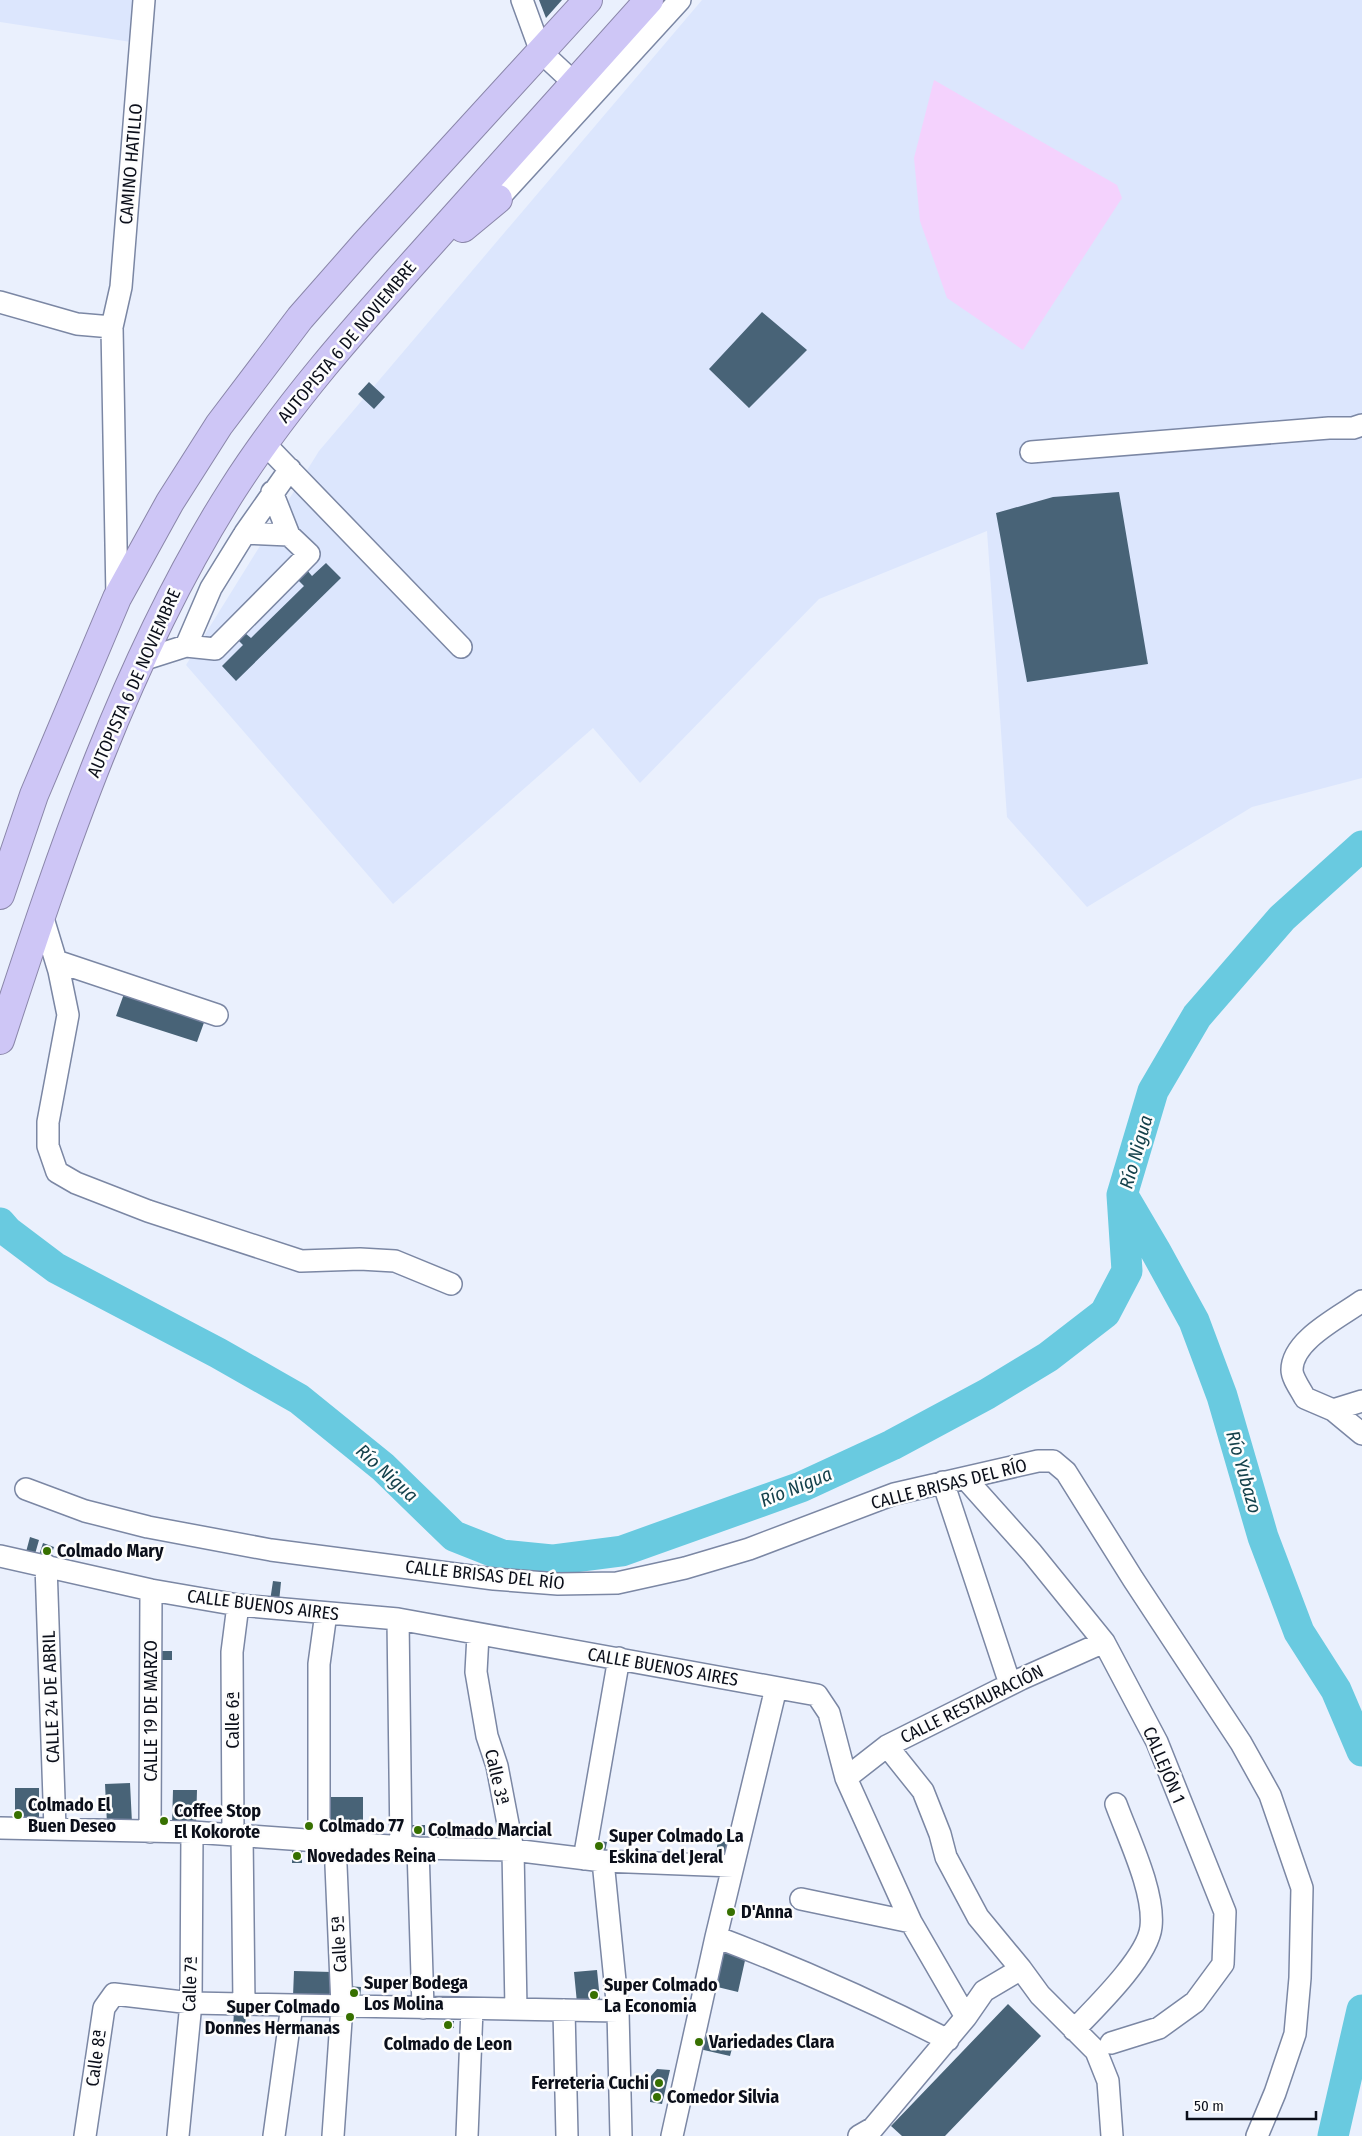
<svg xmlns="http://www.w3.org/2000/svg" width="1362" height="2136" viewBox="0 0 1362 2136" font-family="'Fira Sans Condensed',sans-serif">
<rect width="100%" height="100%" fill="#eaf0fd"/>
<!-- built -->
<path fill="#dce6fd" d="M0,0h134l-3,42 -131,-20z
M702,0h660v778l-110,29 -165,100 -80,-90 -20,-286 -168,68 -179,184 -47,-55 -200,176 -207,-239 133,-214z"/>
<!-- green -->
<path fill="#f4d2fd" d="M934,80l183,105 5,13 -99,152 -76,-52 -27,-77 -6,-63z"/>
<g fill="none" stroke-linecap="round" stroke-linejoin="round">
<!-- river -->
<path stroke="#69cae0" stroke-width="31" d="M1125,1199l30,51 39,71 28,75 41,141 36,95 37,58 26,61
M0,1223l7,8 49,37 162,85 81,46 84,68 71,69 48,19 50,5 70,-9 179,-64 91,-42 95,-51 61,-37 57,-44 22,-42 -5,-76 31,-104 44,-75 85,-98 80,-72
M1333,2136l29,-126"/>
</g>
<!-- building -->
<path fill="#486377" d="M539,0h23l-16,18z
M762,312l45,38 -58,58 -40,-39z
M369,382l16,15 -11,12 -16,-15z
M1119,492l29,172 -121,18 -31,-169 57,-16z
M326,563l15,15 -105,103 -14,-15 21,-21 -5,-5 7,-7 6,5 53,-52 -6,-6 9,-10 5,6z
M125,991l81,26 -9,25 -81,-26z
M30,1537l9,3 -4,14 -9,-2z
M43,1543l11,4 -4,12 -11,-4z
M273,1581l8,1 -2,20 -9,-1z
M155,1651h17v9h-16z
M130,1783l2,40 -25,1 -2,-40z
M15,1788h24v31l-24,1z
M173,1790h24l-1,36 -24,-1z
M328,1797h35v37h-35z
M410,1825h15v10l-15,1z
M450,1826l1,10 -12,2 -1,-11z
M593,1840l14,2 -2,10 -14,-3z
M718,1841l9,1 -2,12 -9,-1z
M302,1849v14h-10v-13z
M714,1948l32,8 -8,36 -33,-8z
M597,1970l3,30 -23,3 -3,-31z
M294,1971l38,1 -1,25 -38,-1z
M347,1986l14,1 -1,12 -13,-1z
M1008,2004l33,32 -96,100h-43l-11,-10z
M234,2009h12l-1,23 -12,-1z
M443,2021h11v7l-11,1z
M698,2033l36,8 -4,15 -35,-8z
M657,2069l13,1 -8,34 -12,-2 1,-26z"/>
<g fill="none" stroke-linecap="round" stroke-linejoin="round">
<defs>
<path id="minor" d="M522,0l19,52 45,42
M498,199l182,-199
M0,302l77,22 35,3
M264,443l197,204
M1031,452l298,-24h24l9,-3
M272,492l17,43
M117,598l-5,-271 9,-40 23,-287
M186,646l25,-58 34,-55 45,-64
M142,660l44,-14 29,3 94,-95 -20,-19 -44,-2
M42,915l17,56 9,44 -20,107v24l9,26 19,11 72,28 153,50 59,-2 35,2 56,23
M56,961l161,54
M1362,1301c-22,16 -70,39 -70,69 0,8 9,20 13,28l28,12 29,24
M1333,1410l29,-9
M965,1478l67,75 72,89 53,100 68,170 -2,52 -28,38 -36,26 -48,15
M943,1482l67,202
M26,1489l59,22 63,16 123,23 223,29 64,5 59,-1 68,-15 64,-19 145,-55 144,-33h15l13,11 67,107 108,164 29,52 32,93 -2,90 -5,56 -20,59 -18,43
M0,1556l151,34 87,15 160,14 419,76 12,18 17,65 65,144 55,95 -93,111 -14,8
M46,1565l9,264
M398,1619l3,228
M478,1635l-2,37 11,64 10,30 16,84 3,159
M887,1746l36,45 17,43 6,23 32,60 43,52
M846,1778l41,-32 134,-67 83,-37
M0,1828l192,4 226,16 95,2 90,11 130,5
M150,1832l1,-242
M233,1835l-1,-183 6,-47
M242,1835l2,169
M319,1841v-177l7,-51
M418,1848l5,160
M584,1859l35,-201
M603,1861l15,150 3,125
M801,1899l110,23
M716,1937c79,30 156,64 232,103
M564,2010l3,126
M966,2017l18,-26 37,-22 19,26 56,56 12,30 4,55
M1074,2030c21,-22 74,-73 77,-103 4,-35 -23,-90 -35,-123
M85,2136l19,-128 10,-14 77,9 427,8
M178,2136l13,-133 1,-171
M274,2136l18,-131
M333,2136l9,-130 -7,-164
M467,2136l5,-127
M672,2136l44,-199 60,-249"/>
<path id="highway" d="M463,228l35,-29
M0,895l34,-100 83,-197 53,-96 49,-77 81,-107 65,-74 223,-244
M0,1040c61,-187 127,-385 233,-551 55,-86 123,-162 191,-238 75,-84 150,-167 225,-251"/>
</defs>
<!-- minor casing -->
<use href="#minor" stroke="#7b87a4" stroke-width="24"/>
<!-- highway casing -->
<use href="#highway" stroke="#8a86a9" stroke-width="30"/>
<!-- minor -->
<use href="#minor" stroke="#fff" stroke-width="21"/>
<!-- highway -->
<use href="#highway" stroke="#cec6f6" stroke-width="28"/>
</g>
<!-- markers -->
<g fill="#377000" stroke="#fdfdfd" stroke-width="2">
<circle cx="47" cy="1551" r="5"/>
<circle cx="18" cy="1815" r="5"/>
<circle cx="164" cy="1821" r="5"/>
<circle cx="309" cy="1826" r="5"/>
<circle cx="418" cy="1830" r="5"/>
<circle cx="599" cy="1846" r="5"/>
<circle cx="297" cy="1856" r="5"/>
<circle cx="731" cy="1912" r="5"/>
<circle cx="354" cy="1993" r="5"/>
<circle cx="594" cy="1995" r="5"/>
<circle cx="350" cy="2017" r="5"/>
<circle cx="448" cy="2025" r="5"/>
<circle cx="699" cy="2042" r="5"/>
<circle cx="659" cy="2083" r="5"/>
<circle cx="657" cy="2097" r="5"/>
</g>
<g text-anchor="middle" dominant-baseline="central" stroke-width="5" stroke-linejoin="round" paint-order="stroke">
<!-- street labels -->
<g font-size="18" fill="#0b0f1a" stroke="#fdfdfd">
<text transform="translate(131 164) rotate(-85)">CAMINO HATILLO</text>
<text transform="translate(347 342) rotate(-50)">AUTOPISTA 6 DE NOVIEMBRE</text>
<text transform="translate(134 683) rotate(-66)">AUTOPISTA 6 DE NOVIEMBRE</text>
<text transform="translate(949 1484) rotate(-14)">CALLE BRISAS DEL RÍO</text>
<text transform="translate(485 1575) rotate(6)">CALLE BRISAS DEL RÍO</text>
<text transform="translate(263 1605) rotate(7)">CALLE BUENOS AIRES</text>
<text transform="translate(663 1667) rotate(10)">CALLE BUENOS AIRES</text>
<text transform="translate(51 1697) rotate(-92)">CALLE 24 DE ABRIL</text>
<text transform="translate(972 1704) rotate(-26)">CALLE RESTAURACIÓN</text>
<text transform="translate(151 1711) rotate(-90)">CALLE 19 DE MARZO</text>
<text transform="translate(233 1720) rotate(-90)">Calle 6ª</text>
<text transform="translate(1164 1765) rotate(67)">CALLEJÓN 1</text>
<text transform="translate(497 1777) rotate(77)">Calle 3ª</text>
<text transform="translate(339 1944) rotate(-93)">Calle 5ª</text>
<text transform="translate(190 1984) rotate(-88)">Calle 7ª</text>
<text transform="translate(96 2058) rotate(-82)">Calle 8ª</text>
</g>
<!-- poi labels -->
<g font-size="18" font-weight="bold" fill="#0b0f1a" stroke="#fdfdfd" text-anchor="start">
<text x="57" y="1551">Colmado Mary</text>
<text x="28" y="1805">Colmado El<tspan x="28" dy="21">Buen Deseo</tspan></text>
<text x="174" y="1811">Coffee Stop<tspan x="174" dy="21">El Kokorote</tspan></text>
<text x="319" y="1826">Colmado 77</text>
<text x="428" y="1830">Colmado Marcial</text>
<text x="609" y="1836">Super Colmado La<tspan x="609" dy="21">Eskina del Jeral</tspan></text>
<text x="307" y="1856">Novedades Reina</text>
<text x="741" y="1912">D'Anna</text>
<text x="364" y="1983">Super Bodega<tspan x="364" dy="21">Los Molina</tspan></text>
<text x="604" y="1985">Super Colmado<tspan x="604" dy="21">La Economia</tspan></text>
<text x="340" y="2007" text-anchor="end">Super Colmado<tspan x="340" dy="21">Donnes Hermanas</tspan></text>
<text x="709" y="2042">Variedades Clara</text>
<text x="448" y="2044" text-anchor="middle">Colmado de Leon</text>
<text x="649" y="2083" text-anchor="end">Ferreteria Cuchi</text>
<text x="667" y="2097">Comedor Silvia</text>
</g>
<!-- water labels -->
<g font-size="19" font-style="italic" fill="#14414b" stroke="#fdfdfd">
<text transform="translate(1136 1152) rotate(-74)">Río Nigua</text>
<text transform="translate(1244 1472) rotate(74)">Río Yubazo</text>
<text transform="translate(387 1473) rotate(42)">Río Nigua</text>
<text transform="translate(796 1487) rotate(-22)">Río Nigua</text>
</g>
</g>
<!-- scale -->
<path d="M1187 2111v8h129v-8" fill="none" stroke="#0b0f1a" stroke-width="2.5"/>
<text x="1194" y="2111" font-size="15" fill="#0b0f1a" stroke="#fdfdfd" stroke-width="4" paint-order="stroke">50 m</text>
</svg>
